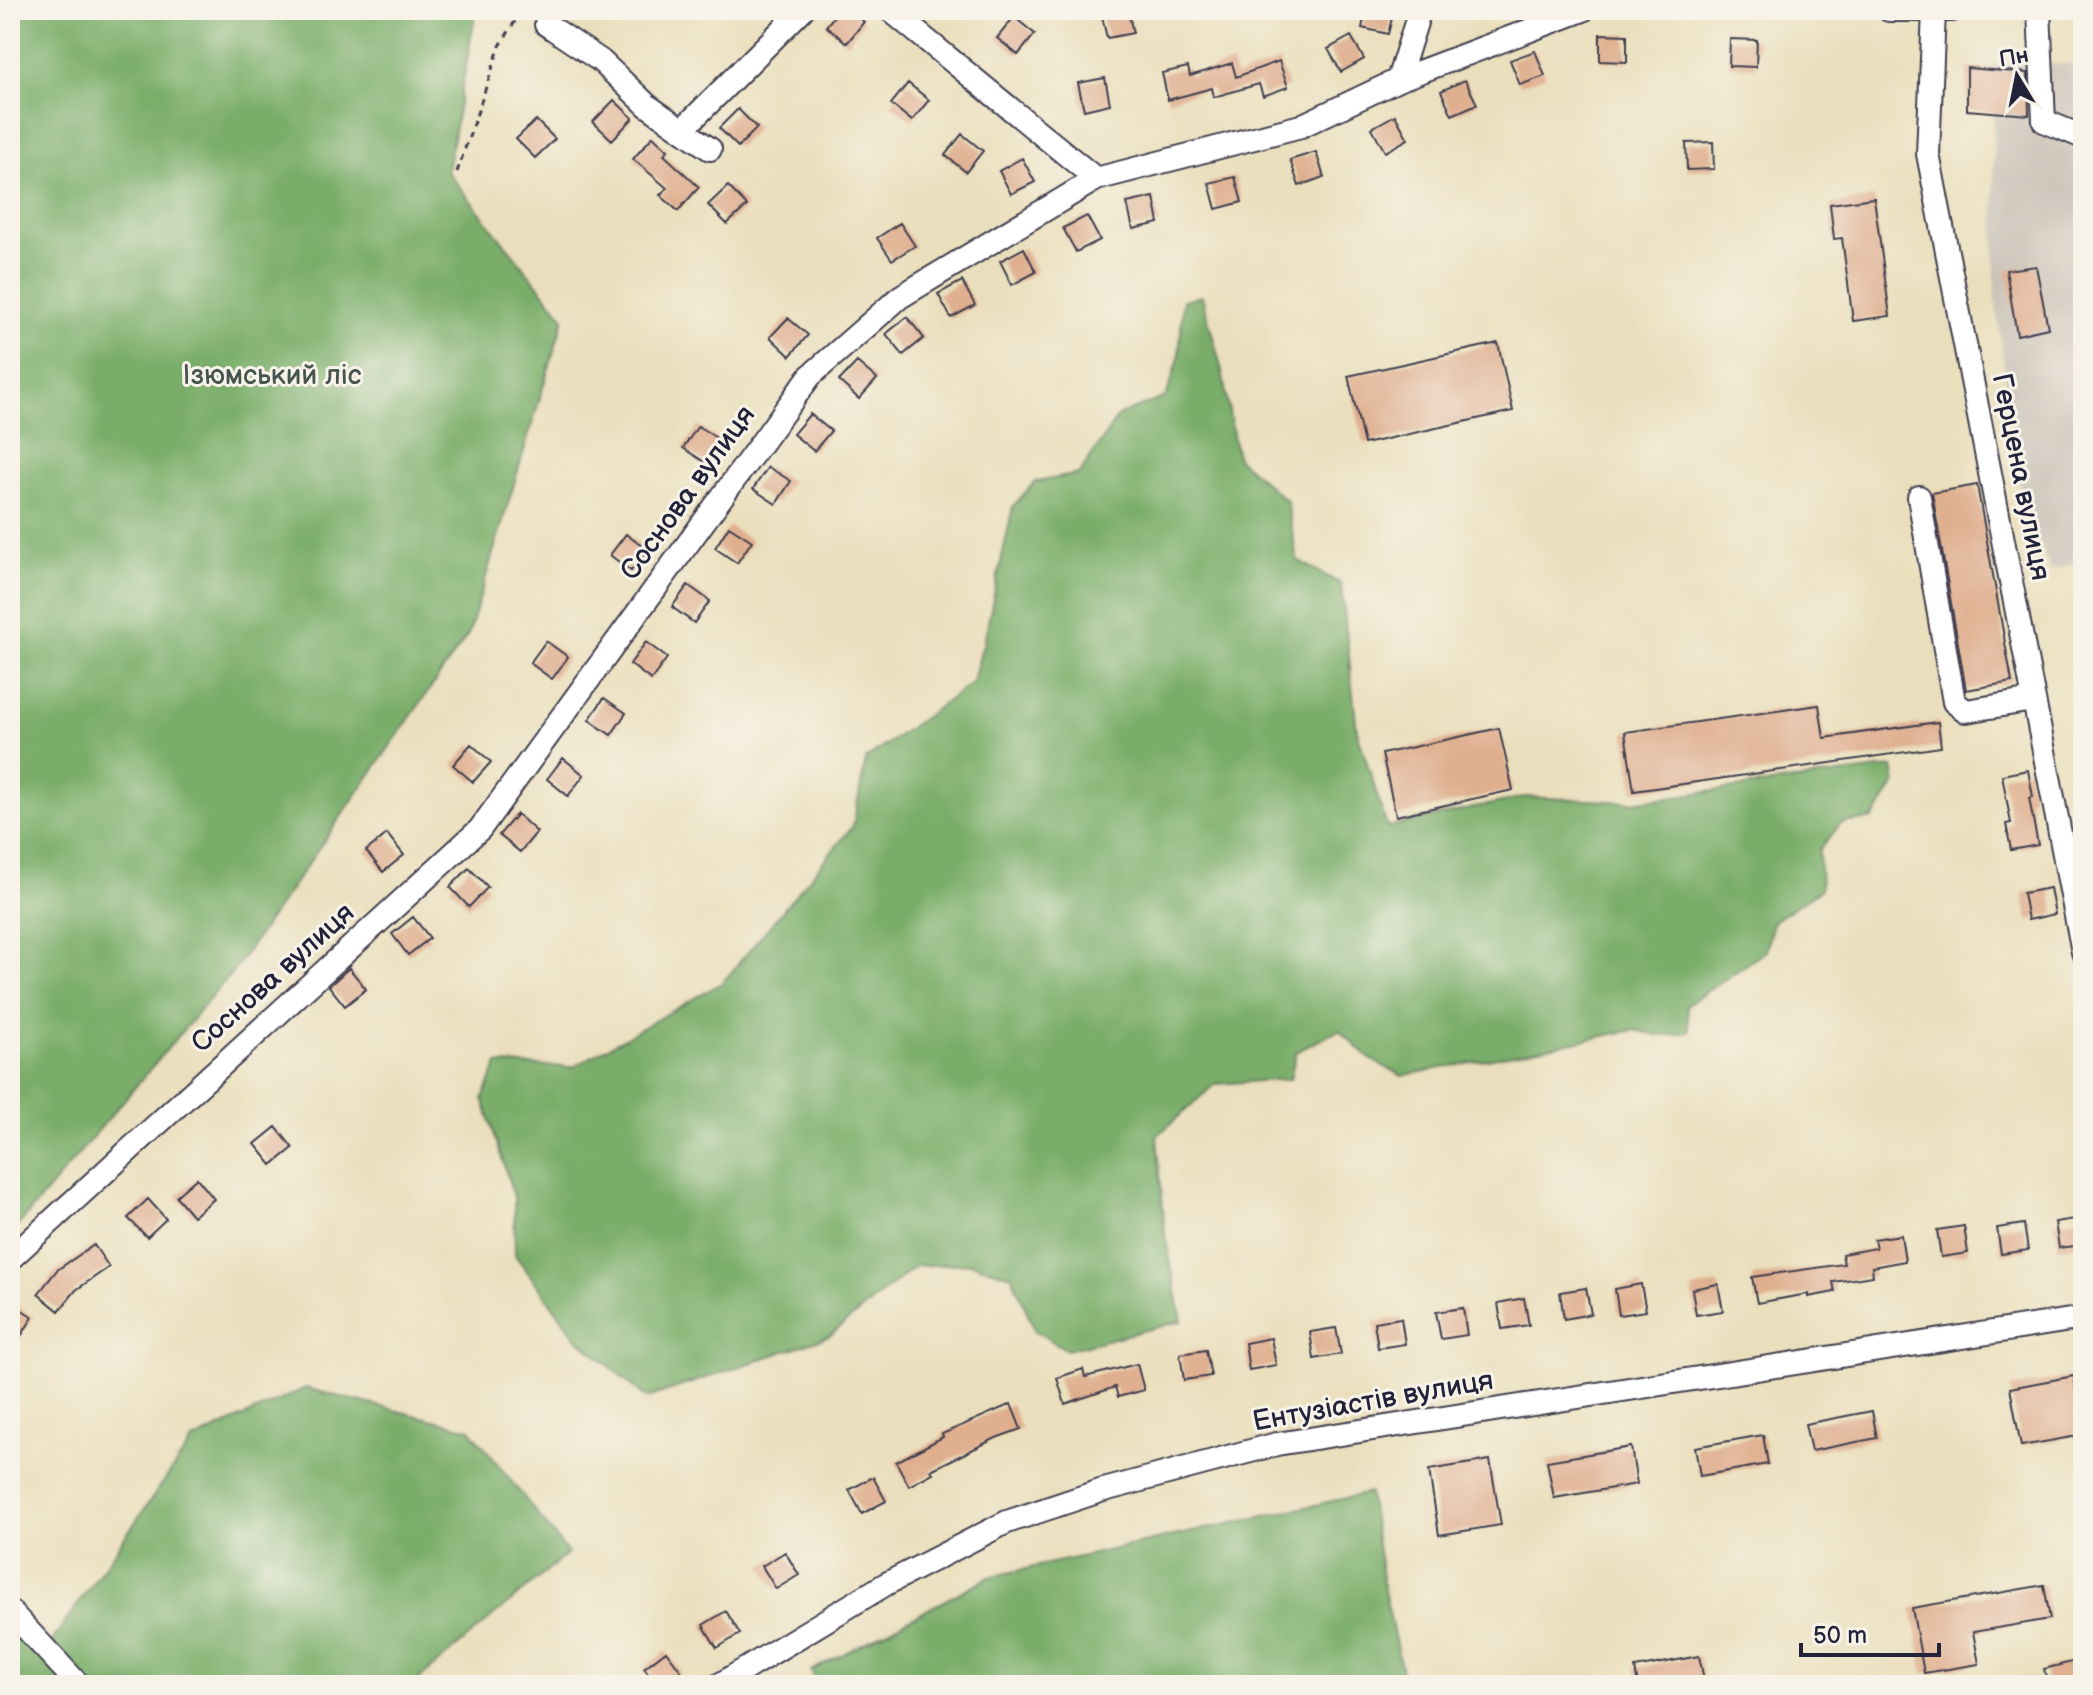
<svg xmlns="http://www.w3.org/2000/svg" width="2093" height="1695" viewBox="0 0 2093 1695" font-family="'Balsamiq Sans',sans-serif">
<rect width="100%" height="100%" fill="#f7f3e8"/>
<filter id="ink" filterUnits="userSpaceOnUse"><feTurbulence type="fractalNoise" baseFrequency=".0125" numOctaves="2"/><feDisplacementMap in="SourceGraphic" scale="16" xChannelSelector="R" yChannelSelector="G"/><feConvolveMatrix kernelMatrix="1 2 1 2 8 2 1 2 1" color-interpolation-filters="sRGB"/></filter>
<filter id="wash" filterUnits="userSpaceOnUse"><feTurbulence type="fractalNoise" baseFrequency=".006" numOctaves="4" result="noise"/><feDisplacementMap in="SourceGraphic" scale="32" xChannelSelector="R" yChannelSelector="G"/><feGaussianBlur stdDeviation="1.8" result="paint"/><feColorMatrix in="noise" values="0 0 0 0 0 0 0 0 0 0 0 0 0 0 0 0 0 1.4 0 .05"/><feComposite in="paint" operator="in"/></filter>
<g filter="url(#wash)">
<rect width="100%" height="100%" fill="#eadfbc"/>
<!-- industrial -->
<path fill="#cbc2b8" d="M2083,64v496l-32,11 -30,-79 -26,-195 -2,-232z"/>
<!-- forest -->
<path fill="#79ad69" stroke="#4e6852" stroke-width="2" d="M10,10h466l-29,161 117,147 -95,315 -235,337 -224,265z
M1202,296l20,75 15,87 50,43 10,59 44,24 16,147 30,96 137,-30 108,5 261,-35 3,15 -23,37 -32,4 -22,27 2,39 -48,32 -7,30 -79,54 2,27 -25,4 -30,-6 -232,46 -32,-17 -31,-29 -43,22 -6,27 -75,5 -58,52 8,98 17,87 -115,29 -32,-19 -23,-55 -41,-13 -55,3 -87,70 -182,62 -70,-60 -62,-83 -1,-58 -31,-99 15,-34 75,3 150,-85 130,-156 13,-67 106,-76 12,-42 29,-135 22,-24 44,-8 40,-59 47,-18 13,-39 4,-58z
M305,1388l165,41 98,124 -156,132h-402v-73l38,35 144,-206z
M1369,1493l15,97 21,95h-586l-8,-14 178,-94z"/>
<g id="blocks">
<!-- building -->
<path fill="#dfaf8f" d="M839,10h11l14,12 -17,21 -21,-17z
M1109,10h19l5,23 -26,5 -6,-26z
M1366,10h28l-6,24 -26,-6z
M1014,17l21,17 -17,21 -21,-17z
M1600,34l27,1v27l-27,-1z
M1351,36l13,23 -23,13 -13,-23z
M1730,39l27,1 -1,27 -27,-1z
M1535,51l10,25 -25,9 -10,-25z
M1279,61l9,26 -25,9 -4,-12 -45,13 -2,-9 -44,12 -6,-27 26,-6 2,9 42,-13 4,14z
M1967,68l61,5 1,42 -62,-5z
M1105,78l5,26 -26,6 -6,-27z
M1465,80l12,24 -25,11 -11,-24z
M908,83l21,17 -17,21 -21,-17z
M614,100l19,18 -21,22 -19,-18z
M738,109l19,19 -19,19 -19,-19z
M1395,115l13,24 -23,13 -13,-24z
M536,120l19,19 -20,19 -19,-19z
M962,134l21,17 -17,21 -21,-17z
M653,136l15,14 -4,5 35,32 -21,24 -18,-16 7,-7 -34,-29z
M1713,142l1,27 -27,1 -1,-27z
M1316,152l8,25 -25,9 -9,-26z
M1022,158l13,24 -24,12 -12,-23z
M1235,177l7,25 -26,7 -7,-26z
M728,186l19,20 -20,18 -19,-19z
M1154,197l5,26 -26,6 -6,-26z
M1874,198l16,118 -37,5 -11,-83 -8,1 -4,-35z
M1087,216l13,24 -24,12 -13,-24z
M900,223l15,23 -23,14 -15,-22z
M1024,248l12,24 -24,13 -12,-24z
M2036,266l12,62 -31,7 -11,-65z
M962,281l13,24 -24,13 -13,-24z
M907,317l17,21 -21,17 -17,-21z
M788,318l20,17 -18,21 -20,-19z
M1498,343l15,68 -149,33 -16,-68z
M857,362l20,17 -18,20 -20,-18z
M810,414l21,17 -17,20 -21,-17z
M698,426l23,15 -15,22 -23,-15z
M768,467l23,14 -15,23 -23,-15z
M1977,485l35,197 -46,8 -34,-197z
M729,526l23,15 -15,22 -22,-15z
M626,534l21,16 -16,21 -21,-16z
M688,585l22,16 -16,22 -22,-16z
M546,641l22,16 -16,22 -22,-16z
M646,642l21,16 -16,22 -21,-16z
M604,698l22,15 -15,22 -22,-15z
M1819,705l5,33 114,-16 3,25 -307,44 -9,-59z
M1499,728l14,62 -117,26 -14,-62z
M471,744l20,18 -18,20 -20,-17z
M563,758l21,17 -16,21 -21,-17z
M2028,770l5,27 -4,1 9,47 -27,5 -5,-26 5,-1 -9,-48z
M517,814l20,18 -17,20 -21,-17z
M387,834l17,21 -21,17 -17,-21z
M469,868l19,19 -19,20 -19,-20z
M2050,888l5,26 -27,6 -5,-27z
M413,917l17,21 -22,17 -16,-21z
M349,968l17,21 -21,17 -16,-20z
M276,1127l17,21 -21,17 -17,-21z
M197,1178l17,21 -21,17 -17,-20z
M148,1199l18,20 -19,18 -19,-19z
M2082,1218l1,27 -24,3 -4,-26z
M2024,1224l4,26 -27,4 -4,-26z
M1964,1226l4,27 -27,4 -4,-27z
M1901,1235l4,26 -33,6 1,9 -40,6 2,10 -27,5v-3l-51,9 -5,-26 92,-13 -2,-10 34,-6 -2,-9z
M94,1245l15,22 -33,23 -17,21 -21,-17 19,-24z
M1641,1284l5,27 -27,4 -4,-26z
M1718,1284l5,27 -27,4 -4,-26z
M1586,1288l5,26 -27,5 -4,-27z
M1524,1298l5,27 -27,4 -4,-26z
M10,1302l23,15 -23,36z
M1463,1308l4,27 -26,4 -5,-27z
M1401,1318l4,26 -27,4 -4,-26z
M1336,1328l5,26 -27,5 -4,-27z
M1271,1338l5,27 -27,5 -4,-27z
M1206,1350l5,26 -27,4 -4,-26z
M1137,1364l7,26 -26,7 -3,-10 -50,17 -8,-26 26,-9 2,8z
M2074,1376l9,59 -62,11 -11,-58z
M1011,1404l10,25 -25,9 -65,32 2,3 -24,13 -13,-24 47,-25 -1,-3z
M1872,1411l5,27 -66,13 -6,-27z
M1763,1435l5,29 -68,12 -5,-29z
M1631,1447l6,37 -83,14 -7,-37z
M1490,1460l11,65 -62,10 -10,-65z
M873,1477l13,24 -24,13 -13,-24z
M785,1552l14,23 -23,14 -14,-23z
M2044,1585l6,34 -77,13 6,32 -55,9 -12,-65z
M726,1611l14,23 -23,14 -14,-23z
M666,1651l16,21 -15,13h-9l-14,-17z
M1699,1656l6,29h-67l-3,-17z
M2083,1659v26h-35l-4,-16z"/>
</g>
</g>
<g filter="url(#ink)">
<use href="#blocks" fill-opacity="0" stroke="#403e4e" stroke-width="2"/>
<g fill="none" stroke-linecap="round" stroke-linejoin="round">
<defs>
<path id="minor" d="M548,10l-2,14 55,37 47,45 62,43
M890,10l206,169
M1889,10h63
M2039,10l5,111 39,16
M1934,11l-6,143 155,798
M1398,80l22,-70
M683,129l119,-119
M1919,497l35,205 12,9 67,-11
M10,1259l470,-430 330,-453 90,-79 196,-118 205,-53 97,-46 185,-70
M10,1611l69,74
M719,1685l167,-101 121,-62 93,-31 177,-47 806,-126"/>
</defs>
<!-- minor casing -->
<use href="#minor" stroke="#403e4e" stroke-width="26"/>
<!-- path -->
<path stroke="#403e4e" stroke-width="3" stroke-dasharray="6 6" stroke-linecap="butt" d="M457,172l43,-126 22,-36"/>
<!-- minor -->
<use href="#minor" stroke="#fff" stroke-width="22"/>
</g>
</g>
<g text-anchor="middle" dominant-baseline="central" stroke-width="6" stroke-linejoin="round" paint-order="stroke">
<!-- park labels -->
<g font-size="28" fill="#45544e" stroke="#f7f3e8">
<text x="272" y="375">Ізюмський ліс</text>
</g>
<!-- street labels -->
<g font-size="28" fill="#22223b" stroke="#f7f3e8">
<text transform="translate(2021 477) rotate(79)">Герцена вулиця</text>
<text transform="translate(688 493) rotate(-54)">Соснова вулиця</text>
<text transform="translate(273 978) rotate(-42)">Соснова вулиця</text>
<text transform="translate(1373 1401) rotate(-10)">Ентузіастів вулиця</text>
</g>
</g>
<!-- margin -->
<rect width="2093" height="1695" fill="none" stroke="#f7f3e8" stroke-width="40"/>
<!-- north arrow -->
<g transform="translate(2017 76) rotate(350)" stroke="#f7f3e8" stroke-width="6" paint-order="stroke">
<path d="M0-6L14 30L0 20L-14 30Z" fill="#22223b"/>
<text y="-12" font-size="22" font-weight="bold" text-anchor="middle" fill="#22223b">Пн</text>
</g>
<!-- scale -->
<path d="M1801 1643v12h138v-12" fill="none" stroke="#22223b" stroke-width="4"/>
<text x="1813" y="1643" font-size="24" fill="#22223b" stroke="#f7f3e8" stroke-width="6" paint-order="stroke">50 m</text>
</svg>
